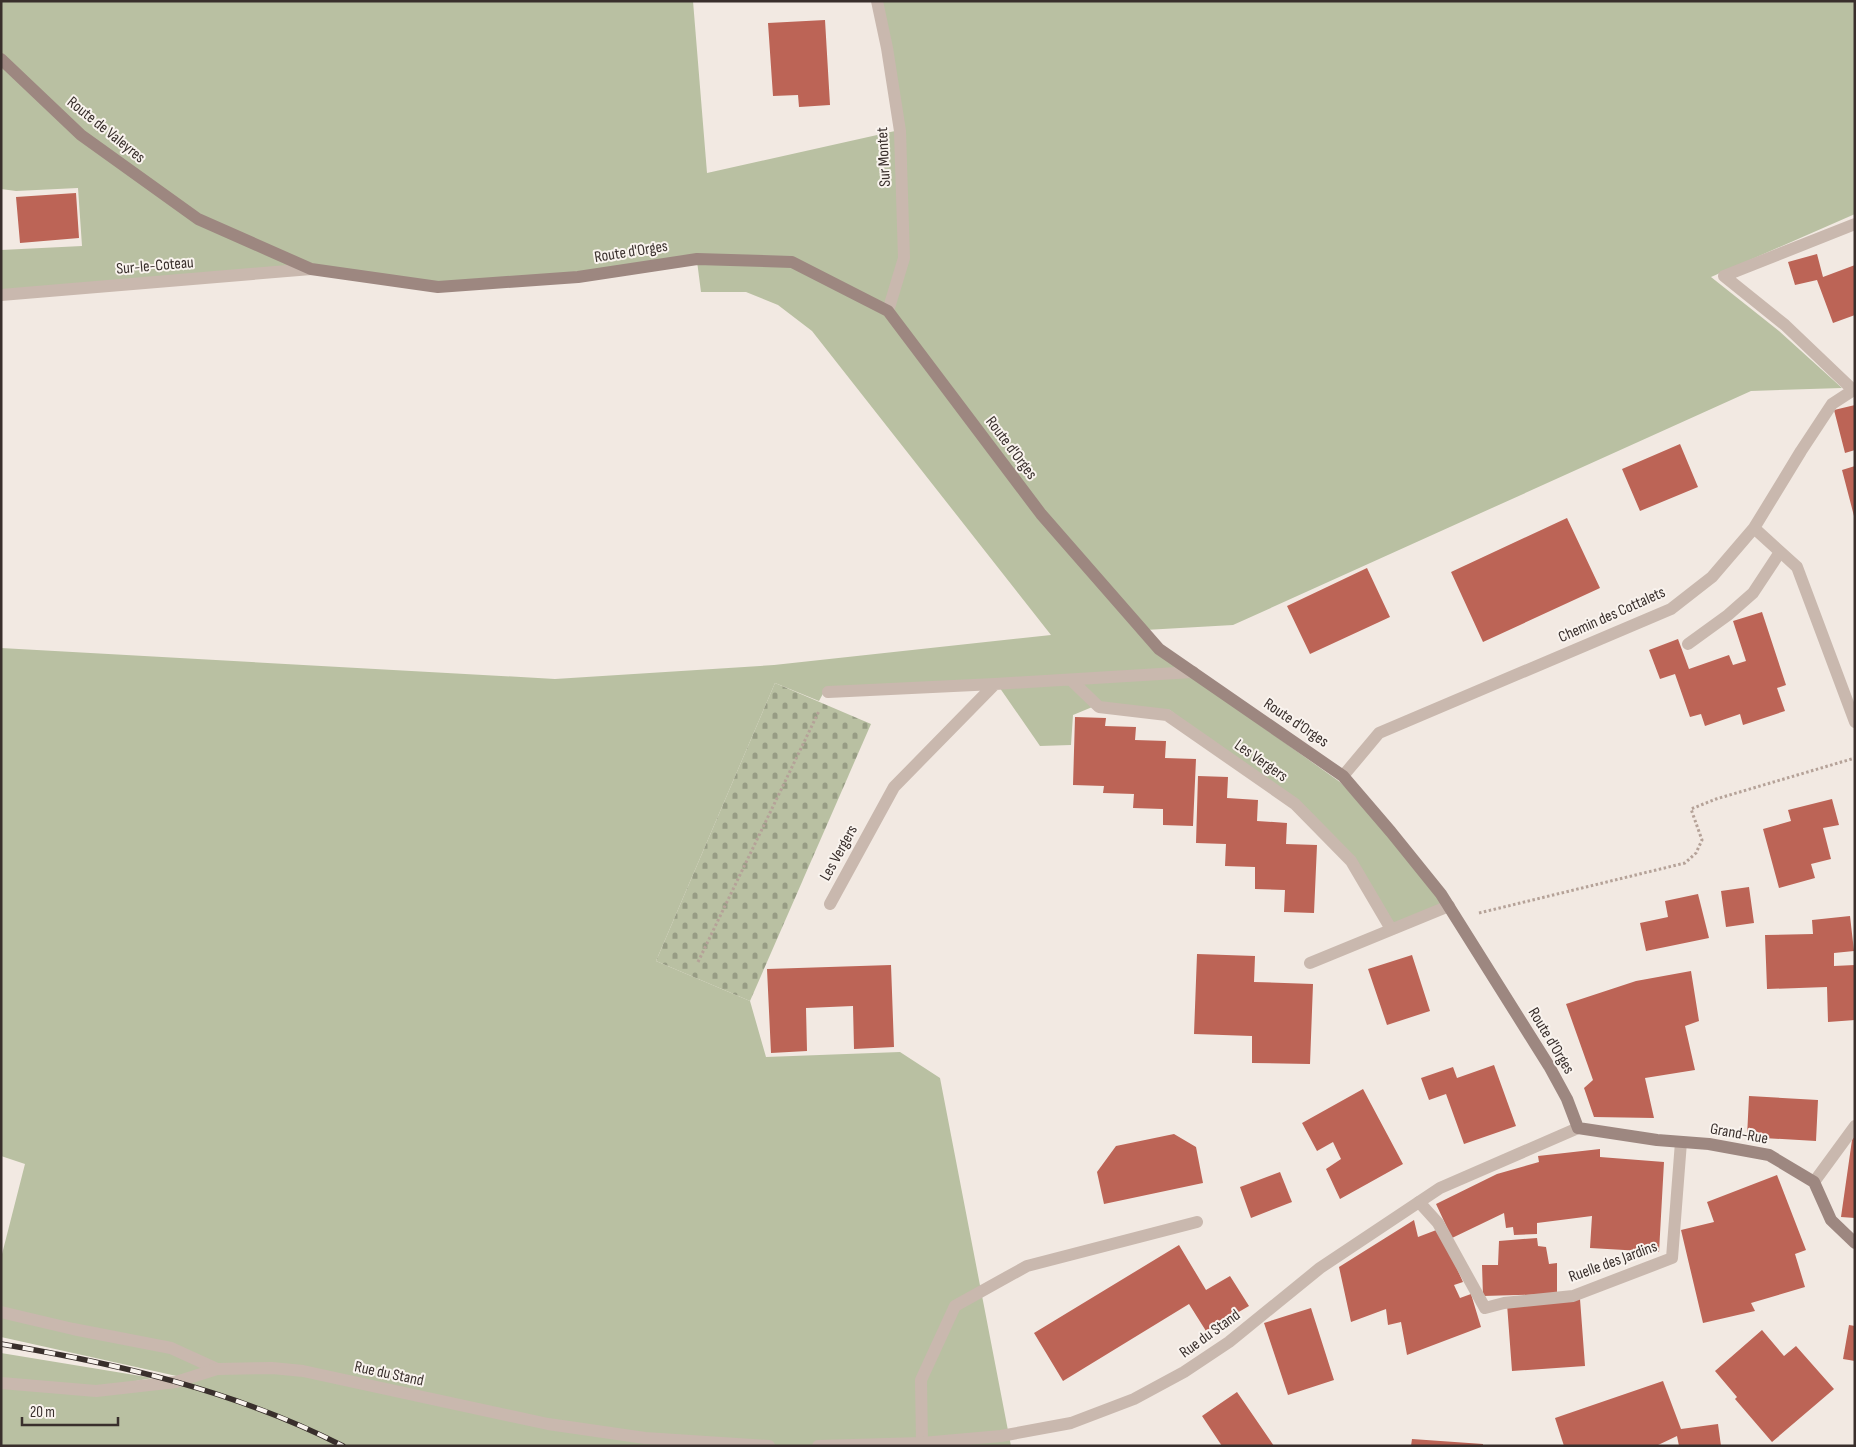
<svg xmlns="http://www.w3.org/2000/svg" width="1856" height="1447" viewBox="0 0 1856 1447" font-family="'Sofia Sans Condensed',sans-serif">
<defs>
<pattern id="cemetery-stones" width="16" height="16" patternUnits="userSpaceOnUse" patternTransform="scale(1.25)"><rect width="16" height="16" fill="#b9c0a2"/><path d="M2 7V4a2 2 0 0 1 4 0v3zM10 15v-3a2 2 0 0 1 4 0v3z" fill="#979c84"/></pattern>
</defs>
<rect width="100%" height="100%" fill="#f2e9e2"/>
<!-- green -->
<path fill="#b9c0a2" d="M1,1h692l14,172 188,-42 6,127 -15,49 -93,-48 -97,-4 -117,20 -141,9 -126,-16 -310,24 -1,-42 81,-4 -4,-58 -62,3 -15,-2z
M878,1h977v213l-144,63 68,54 63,57 -91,3 -518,234 -88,5 -103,-117 -151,-201 16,-53 -5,-128z
M697,261l95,3 95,49 152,203 153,161 148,105 49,52 54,70 -50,20 -39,-66 -184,-148 -68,-7 -29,12 -2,30 -31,1 -45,-65 -169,7 -7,13 -44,-18 -119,278 94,40 16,56 134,-5 40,26 71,368h-1010v-60l95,7 123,-22 -48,-24 -170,-37v-52l24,-94 -24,-8v-508l554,31 219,-14 277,-30 -239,-304 -34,-26 -32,-13h-45z
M1,1313l170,36 43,20 -33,8 -180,-40z
M1,1353l152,25 -57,10 -95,-8z"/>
<!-- cemetery -->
<path fill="url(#cemetery-stones)" d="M775,683l96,41 -121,277 -94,-40z"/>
<!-- building -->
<path fill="#bc6456" d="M825,20l5,85 -31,2 -1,-12 -25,1 -5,-73z
M76,193l3,45 -59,5 -4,-46z
M1817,254l6,23 32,-12v50l-22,8 -16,-43 -22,5 -7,-23z
M1855,405v45l-10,3 -11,-43z
M1680,444l18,43 -58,24 -18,-42z
M1855,466v50h-1l-12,-46z
M1567,518l33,70 -117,54 -32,-70z
M1367,568l23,49 -80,37 -23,-48z
M1762,612l24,73 -9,3 8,23 -42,14 -3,-11 -35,12 -4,-12 -11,3 -15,-43 -15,5 -11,-29 29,-11 11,30 40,-14 4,10 13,-4 -13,-40z
M1075,717l31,1 -1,8 31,1 -1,13 31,1 -1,17 31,1 -3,67 -30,-1v-16l-30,-1 1,-14 -31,-1 1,-7 -31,-1z
M1198,776l30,1 -1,21 31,2 -1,21 30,2 -1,21 31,1 -3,68 -30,-1 1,-22 -30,-1v-22l-30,-1 1,-22 -30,-1z
M1832,799l7,26 -16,3 8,31 -20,5 4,14 -36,10 -16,-59 28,-8 -3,-11z
M1749,887l5,36 -28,4 -5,-36z
M1698,894l11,44 -63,13 -6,-28 28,-6 -3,-16z
M1850,916l4,35 -20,2v13l21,-1v55l-27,2 -1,-35 -60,2 -2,-54 48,-1 -1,-14z
M1197,954l58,2 -1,26 59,2 -3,80 -58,-1v-27l-58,-2z
M1412,955l18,56 -43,14 -19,-56z
M891,965l3,82 -40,2 -1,-43 -47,2 1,43 -36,2 -4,-84z
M1691,971l8,50 -14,5 10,44 -50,8 9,40 -60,-1 -10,-29 9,-8 -27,-76 70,-23z
M1494,1065l22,61 -52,18 -18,-50 -17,6 -8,-22 32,-11 4,11z
M1363,1089l40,75 -63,35 -14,-30 15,-10 -8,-17 -16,9 -15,-28z
M1749,1096l69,4 -2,41 -69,-4z
M1853,1133h2v85l-14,-1z
M1174,1134l22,13 7,36 -99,21 -7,-32 19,-26z
M1600,1149v8l64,5 -5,90 -69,-4 2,-32 -55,7v11l-23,1 -1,-8 -7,1 -2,-15 -52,25 -16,-34 61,-30 42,-12 -1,-6z
M1280,1172l12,30 -41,16 -11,-31z
M1777,1175l29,75 -11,4 10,33 -54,16 4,8 -52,12 -22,-93 33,-8 -7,-20z
M1414,1220l4,17 21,-8 24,53 -9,3 6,13 11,-4 10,33 -74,28 -6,-33 -13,3 -2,-16 -35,13 -12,-55z
M1537,1238l1,8 8,1 3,17 8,-1v31l-74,2 -1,-31h16l1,-24z
M1179,1245l27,45 24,-14 19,30 -43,25 -17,-27 -126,77 -29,-48z
M1580,1299l5,67 -73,5 -5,-67z
M1311,1308l23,72 -46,15 -24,-72z
M1849,1325l6,1v35l-12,-2z
M1762,1330l22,26 12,-10 38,43 -62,53 -37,-43 2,-2 -22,-26z
M1663,1381l18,48 37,-5 3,22h-42l-2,-10 -21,10h-92l-9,-28z
M1237,1392l37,54h-52l-20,-30z
M1412,1439l71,5v2h-72z"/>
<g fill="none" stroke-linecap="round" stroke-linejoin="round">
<!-- path -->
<path stroke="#b5a298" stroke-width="3" stroke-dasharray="2.5 2.5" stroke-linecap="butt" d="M1479,913l206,-50 11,-10 6,-13 -11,-31 25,-10 139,-41
M698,962l121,-251"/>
<!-- lane -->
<path stroke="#c9b8ae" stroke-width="12" d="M877,1l10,47 13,83 4,127 -16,53
M1,295l310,-26
M1853,390l-68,-65 -61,-49 131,-52
M1688,644l40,-29 25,-22 27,-41
M1071,680l28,27 68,8 128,89 56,57 40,68
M828,692l167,-8 198,-12
M830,904l64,-117 101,-103
M1310,963l139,-57
M1419,1202l19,21 47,85 19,-5 69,-7 99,-38 9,-116
M1,1312l72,17 98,19 46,21
M922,1443l-1,-63 34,-74 72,-40 170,-44"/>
<!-- street -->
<path stroke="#c9b8ae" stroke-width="12" d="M1754,528l43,39 58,155
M1343,776l36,-43 292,-124 41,-32 42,-49 47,-77 31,-47 23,-15
M1814,1182l41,-56
M1,1383l95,8 80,-9 41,-13 55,-1 31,3 245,53 97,14 124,8
M818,1446l104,-3 79,-7 70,-13 63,-24 50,-27 45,-30 91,-74 120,-80 138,-60"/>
<!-- secondary -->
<path stroke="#9d8780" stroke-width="12" d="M1,59l80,76 117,84 113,50 127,18 140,-10 119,-18 95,3 96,49 153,203 118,135 184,127 48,56 50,62 108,172 18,33 11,29 79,12 52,4 60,11 45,27 17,38 24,23"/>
<defs>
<path id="rail" d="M1,1344c118,20 235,47 342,102"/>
</defs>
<!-- rail casing -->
<use href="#rail" stroke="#392f2c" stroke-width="5.5"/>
<!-- rail -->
<use href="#rail" stroke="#f9f3ee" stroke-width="4" stroke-dasharray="11" stroke-linecap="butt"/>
</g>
<g text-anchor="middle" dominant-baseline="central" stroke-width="4" stroke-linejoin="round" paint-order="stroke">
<!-- street labels -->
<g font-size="16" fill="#392f2c" stroke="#f9f3ee">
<text transform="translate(106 130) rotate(39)">Route de Valeyres</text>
<text transform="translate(884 157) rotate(-93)">Sur Montet</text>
<text transform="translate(631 252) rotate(-9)">Route d'Orges</text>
<text transform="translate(155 266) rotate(-5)">Sur-le-Coteau</text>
<text transform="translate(1011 448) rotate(53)">Route d'Orges</text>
<text transform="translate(1612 615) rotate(-24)">Chemin des Cottalets</text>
<text transform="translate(1296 723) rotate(34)">Route d'Orges</text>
<text transform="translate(1261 761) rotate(35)">Les Vergers</text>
<text transform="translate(839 853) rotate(-61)">Les Vergers</text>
<text transform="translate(1551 1041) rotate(59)">Route d'Orges</text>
<text transform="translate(1739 1134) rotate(10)">Grand-Rue</text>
<text transform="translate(1613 1262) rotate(-20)">Ruelle des Jardins</text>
<text transform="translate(1210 1334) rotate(-36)">Rue du Stand</text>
<text transform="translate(389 1374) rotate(12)">Rue du Stand</text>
</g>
</g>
<!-- border -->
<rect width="1856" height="1447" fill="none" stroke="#392f2c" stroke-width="5"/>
<!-- scale -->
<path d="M22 1417v8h96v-8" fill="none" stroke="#392f2c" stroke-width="2.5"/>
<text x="30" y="1417" font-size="15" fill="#392f2c" stroke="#f9f3ee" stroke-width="4" paint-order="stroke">20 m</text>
</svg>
